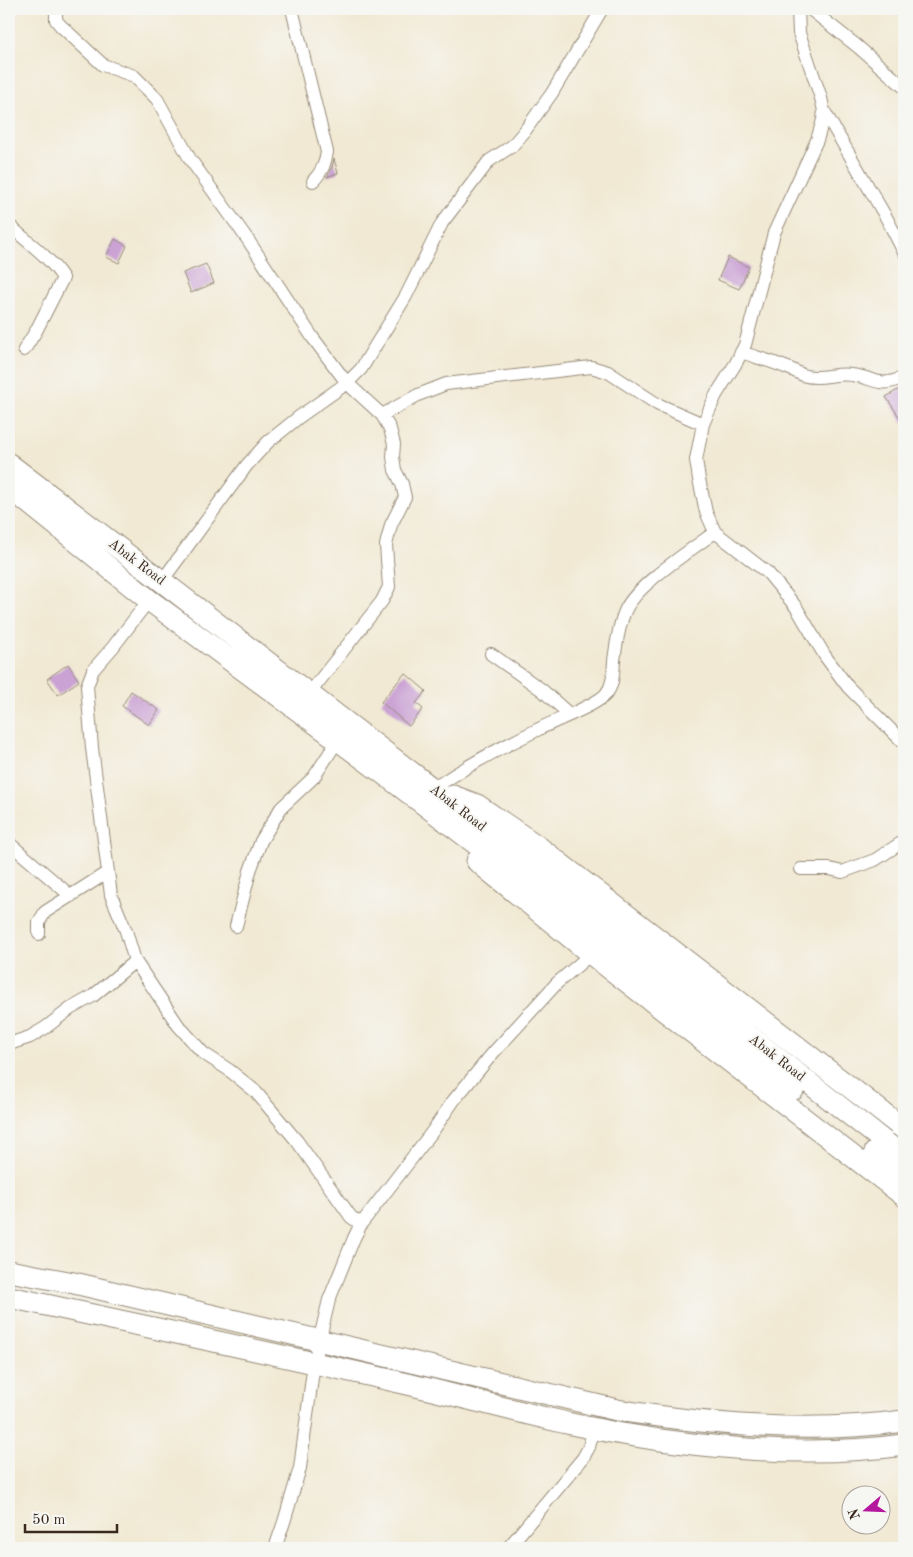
<svg xmlns="http://www.w3.org/2000/svg" width="913" height="1557" viewBox="0 0 913 1557" font-family="'Old Standard TT',serif">
<rect width="100%" height="100%" fill="#f6f6f2"/>
<filter id="ink" filterUnits="userSpaceOnUse"><feTurbulence type="fractalNoise" baseFrequency=".02" numOctaves="2"/><feDisplacementMap in="SourceGraphic" scale="10" xChannelSelector="R" yChannelSelector="G"/><feConvolveMatrix kernelMatrix="1 2 1 2 8 2 1 2 1" color-interpolation-filters="sRGB"/></filter>
<filter id="wash" filterUnits="userSpaceOnUse"><feTurbulence type="fractalNoise" baseFrequency=".0096" numOctaves="4" result="noise"/><feDisplacementMap in="SourceGraphic" scale="20" xChannelSelector="R" yChannelSelector="G"/><feGaussianBlur stdDeviation="1.12" result="paint"/><feColorMatrix in="noise" values="0 0 0 0 0 0 0 0 0 0 0 0 0 0 0 0 0 1.4 0 .05"/><feComposite in="paint" operator="in"/></filter>
<g filter="url(#wash)">
<rect width="100%" height="100%" fill="#f1e9d3"/>
<g id="blocks">
<!-- building -->
<path fill="#caa2d4" d="M334,159l4,14 -11,4 5,-10z
M115,239l12,7 -8,17 -13,-6z
M728,257l21,10 -10,22 -21,-9z
M206,264l8,19 -23,10 -8,-20z
M904,386v38l-18,-27z
M68,664l11,17 -21,14 -11,-16z
M405,673l21,18 -10,12 7,6 -14,17 -28,-24z
M131,691l28,19 -10,15 -27,-19z"/>
</g>
</g>
<g filter="url(#ink)">
<use href="#blocks" fill-opacity="0" stroke="#968a78" stroke-width="1"/>
<g fill="none" stroke-linecap="round" stroke-linejoin="round">
<defs>
<path id="minor" d="M56,9v11l4,5 43,40 31,11 23,23 33,60 58,81 65,98 34,45 35,32 8,14 4,15 -1,13 2,13 7,14 3,13 -14,28 -5,20 3,42 -7,14 -73,93
M292,9l35,143c-2,12 -5,20 -14,29
M798,9l1,24 22,65 3,13 -1,9 -6,20 -43,93 -29,112 -9,18 -20,32 -13,29 -7,36 3,19 7,33 9,20 53,41 28,34 29,49 23,31 56,56
M810,9l47,37 47,41
M824,111l63,108 17,33
M9,225c18,17 40,31 54,53l-27,53 -12,19
M741,352c14,5 30,9 44,15 7,2 14,7 21,9 16,4 31,-4 46,-1 24,3 26,14 52,2
M382,415l36,-20 28,-11 145,-17 17,5 49,32 46,20
M162,581l85,-116 21,-23 31,-25 48,-34 14,-14 45,-73 36,-73 47,-62 23,-15 12,-14 28,-39 50,-84
M149,600l-36,47 -20,23 -6,16 5,62 19,147 15,36 9,30 43,64 25,28 26,17 26,21 42,50 54,76 10,7
M491,654l51,36 27,24
M433,789c34,-24 69,-42 106,-60 15,-8 58,-24 67,-35 8,-10 7,-22 8,-33 2,-16 5,-38 12,-52 13,-26 64,-58 89,-77
M9,843l62,53
M801,869h29l12,3 33,-12 29,-19
M236,926l14,-55 11,-30 20,-33 33,-31 24,-37
M39,934v-12l6,-10 63,-40
M9,1044l21,-7 15,-9 25,-19 23,-13 42,-35
M275,1548l9,-26 16,-54 14,-105 15,-63 25,-62 7,-14 71,-92 22,-32 39,-47 64,-70 34,-29
M508,1548l75,-90 6,-11 5,-19"/>
<path id="trunk" d="M9,464l424,325 471,368
M9,487l140,113 235,174 209,159 201,156
M453,796l24,9 63,43 364,281
M477,861l114,93 313,242
M875,1152l29,23
M9,1271l65,12 543,127c95,15 192,24 287,11
M9,1297c134,29 269,57 403,88 55,13 109,28 164,40 102,22 226,34 328,20"/>
</defs>
<!-- minor casing -->
<use href="#minor" stroke="#968a78" stroke-width="14"/>
<!-- trunk casing -->
<use href="#trunk" stroke="#968a78" stroke-width="23"/>
<!-- minor -->
<use href="#minor" stroke="#fff" stroke-width="12"/>
<!-- trunk -->
<use href="#trunk" stroke="#fff" stroke-width="21"/>
</g>
</g>
<g text-anchor="middle" dominant-baseline="central" stroke-width="4" stroke-linejoin="round" paint-order="stroke">
<!-- street labels -->
<g font-size="14" fill="#3b2a1e" stroke="#f6f6f2">
<text transform="translate(137 562) rotate(37)">Abak Road</text>
<text transform="translate(458 808) rotate(38)">Abak Road</text>
<text transform="translate(777 1058) rotate(38)">Abak Road</text>
</g>
</g>
<!-- margin -->
<rect width="913" height="1557" fill="none" stroke="#f6f6f2" stroke-width="30"/>
<!-- north arrow -->
<g transform="translate(866 1510) rotate(251)"><circle r="24" fill="#f6f6f2" stroke="#aba49d"/>
<path d="M0-4L9 19L0 12L-9 19Z" fill="#b5179e"/>
<text y="-8" font-size="14" font-weight="bold" text-anchor="middle" fill="#3b2a1e">N</text>
</g>
<!-- scale -->
<path d="M25 1524v8h92v-8" fill="none" stroke="#3b2a1e" stroke-width="2.5"/>
<text x="32" y="1524" font-size="15" fill="#3b2a1e" stroke="#f6f6f2" stroke-width="4" paint-order="stroke">50 m</text>
</svg>
